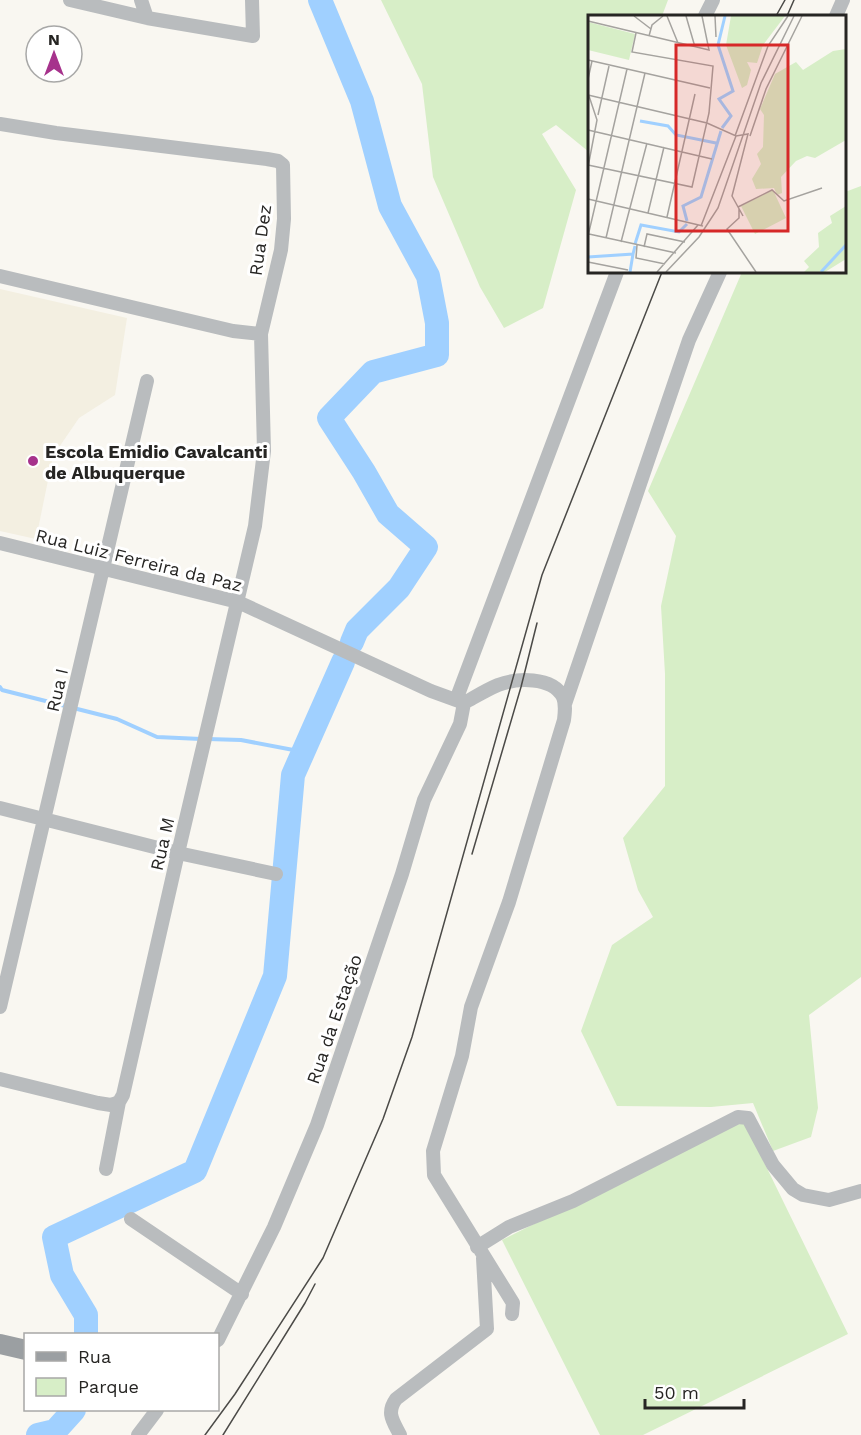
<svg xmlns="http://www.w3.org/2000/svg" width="861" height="1435" viewBox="0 0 861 1435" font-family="'Work Sans',sans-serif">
<rect width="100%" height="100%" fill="#f9f7f1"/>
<!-- built -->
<path fill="#f3efe1" d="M0,289l127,29 -12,77 -36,23 -26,38 -17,83 -36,-8z"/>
<!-- green -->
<path fill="#d7eec7" d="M668,0l-6,16h-72l-1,136 -33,-27 -14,9 34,56 -33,118 -39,20 -24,-41 -47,-110 -11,-93 -41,-84z
M861,186v791l-52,38 9,93 -7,29 -38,14 -20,-48 -42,4 -94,-1 -36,-75 31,-86 41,-28 -15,-27 -15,-52 42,-52v-112l-4,-68 15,-70 -28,-45 94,-219h102l1,-80z
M743,1119l105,215 -205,101h-43l-98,-195z"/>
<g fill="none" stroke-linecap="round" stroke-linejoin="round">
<!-- stream -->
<path stroke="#a0d0ff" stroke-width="4" d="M0,687l2,3 115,29 40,18 44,2
M208,739l33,1 63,12"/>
<!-- river -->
<path stroke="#a0d0ff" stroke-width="24" d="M320,0l42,101 28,105 38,70 9,47v32l-64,17 -44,46 35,54 24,42 38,33 -27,41 -42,42 -5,12
M86,1334v-19l-24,-40 -8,-38 141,-66 80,-195 18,-201 50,-113
M38,1435l17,-4 19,-21"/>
<!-- street -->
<path stroke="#b9bcbe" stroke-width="14" d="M70,0l77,18 106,18 -1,-36
M141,0l6,18
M705,16l8,-16
M836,16l7,-16
M0,124l56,9 211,26 11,2 5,4 1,54 -3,31 -20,84 3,117 -9,75 -77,327 -55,242 -4,7 -8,3 -13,-2 -98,-24
M0,276l233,55 28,3
M0,543l238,59 193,89 33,12c11,-6 22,-13 34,-18 18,-7 54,-9 65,12 3,7 2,15 1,23l-55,182 -38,105 -9,49 -29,95 1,24 79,128 -1,11
M456,700l161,-428
M565,704l124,-364 31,-68
M0,808l178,45 98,21
M0,1007l147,-626
M106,1169l13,-67
M131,1219l111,75
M477,1247l32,-20 64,-26 165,-84 10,1 25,47 20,24 10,6 26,5 32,-9
M218,1340l56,-113 43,-102 85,-251 22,-74 36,-76 4,-21
M138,1435l19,-25
M400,1435c-7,-14 -14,-22 -4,-36l91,-70 -4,-71"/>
<!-- secondary -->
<path stroke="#9b9fa2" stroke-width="20" d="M0,1344l26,6"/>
<!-- tram -->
<path stroke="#4b4a47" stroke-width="1.5" d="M776,16l9,-16
M787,16l7,-16
M472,854l49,-167 16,-64
M205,1435l30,-41 88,-136 60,-139 29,-82 130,-462 120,-303
M223,1435l82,-132 10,-19"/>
</g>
<!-- markers -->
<circle fill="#a6328c" stroke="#fff" stroke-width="2" cx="33" cy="461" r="6"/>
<g text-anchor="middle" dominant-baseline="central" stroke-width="6" stroke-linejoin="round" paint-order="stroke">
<!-- street labels -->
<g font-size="18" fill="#262523" stroke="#fff">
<text transform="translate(260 240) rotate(-82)">Rua Dez</text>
<text transform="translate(139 560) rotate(14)">Rua Luiz Ferreira da Paz</text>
<text transform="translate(57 690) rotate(-77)">Rua I</text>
<text transform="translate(162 844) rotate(-77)">Rua M</text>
<text transform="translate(334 1019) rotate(-71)">Rua da Estação</text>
</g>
<!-- poi labels -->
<g font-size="18" font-weight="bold" fill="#262523" stroke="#fff" text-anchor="start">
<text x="45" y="451">Escola Emidio Cavalcanti<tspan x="45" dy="21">de Albuquerque</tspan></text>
</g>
</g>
<!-- overview -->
<g transform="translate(588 15)">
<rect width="258" height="258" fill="#f9f7f1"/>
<path d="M143,1h54l-22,29 -6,18 -10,-1 4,8 -4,15 -5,3 -16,-43zM0,7l47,12 -6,26 -41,-10zM258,34v91l-31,18 -8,-2 -11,5 -15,16 1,16 -5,2 -3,-7 -18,1 -4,-10 9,-15 -4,-10 6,-7 1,-32 -4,-6 15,-35 21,-12 7,8 30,-19zM185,175l13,28 -31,16 -14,-28zM258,191v53l-21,13h-21l5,-5 -5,-6 15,-14 -1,-14 14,-10 -2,-7z" fill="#d7eec7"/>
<path fill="none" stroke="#a0d0ff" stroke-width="3" d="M52,106l28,5 8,9 40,8M134,113l9,-12 -12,-17 14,-8 -15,-46 7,-29M99,206l-4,-15 18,-9 20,-66M47,229l6,-19 38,7 8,-8M0,242l45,-3 2,-8M42,257l3,-18M233,257l25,-27"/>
<path fill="none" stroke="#a5a39f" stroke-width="1.5" d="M46,1l17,13M79,1l11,27M98,1l9,31M127,1l1,21M0,6l121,29 -7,-34M61,21l3,-11 11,-9M0,45l122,28M0,64l4,-18M0,80l119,28 29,13 12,-2 -16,62 11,20M10,100l11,-49M0,115l124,29M147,121l33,-90 20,-30M162,121l16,-47 36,-73M0,150l104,22 17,-74 4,-47 -81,-14 4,-19M0,152l9,-47 -8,-24M0,184l115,27M150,192l34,-17 12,11 38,-13M151,194v9l-12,11 29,43M60,198l16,-66M79,202l28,-123M113,211l35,-90M1,219l87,19M0,221l39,-167M18,223l39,-165M33,227l26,-99M49,230l-1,13 29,6M56,232l3,-13 38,8M0,247l40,8M69,257l41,-47M78,257l33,-35 19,-29 43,-125 33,-67"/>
<path fill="#d62828" fill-opacity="0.15" stroke="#d62828" stroke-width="3" d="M88,30h112v186h-112z"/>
<rect width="258" height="258" fill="none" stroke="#262523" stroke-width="3"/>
</g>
<!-- legend -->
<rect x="24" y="1333" width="195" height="78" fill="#ffffff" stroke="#a8a8a7" stroke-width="1.5"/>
<rect x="36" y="1352" width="30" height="9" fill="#9b9fa2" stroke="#a8a8a7" stroke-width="1.5"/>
<text x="78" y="1363" font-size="18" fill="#262523">Rua</text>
<rect x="36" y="1378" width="30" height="18" fill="#d7eec7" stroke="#a8a8a7" stroke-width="1.5"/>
<text x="78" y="1393" font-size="18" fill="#262523">Parque</text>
<!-- north arrow -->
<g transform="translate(54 54)"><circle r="28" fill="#ffffff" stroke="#a8a8a7" stroke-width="1.5"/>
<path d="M0-4.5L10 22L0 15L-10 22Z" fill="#a6328c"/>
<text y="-9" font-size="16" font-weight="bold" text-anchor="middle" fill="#262523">N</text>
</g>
<!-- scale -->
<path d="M645 1399v9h99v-9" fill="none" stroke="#262523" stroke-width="3"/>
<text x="654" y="1399" font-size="18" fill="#262523" stroke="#ffffff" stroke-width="4.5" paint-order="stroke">50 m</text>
</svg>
